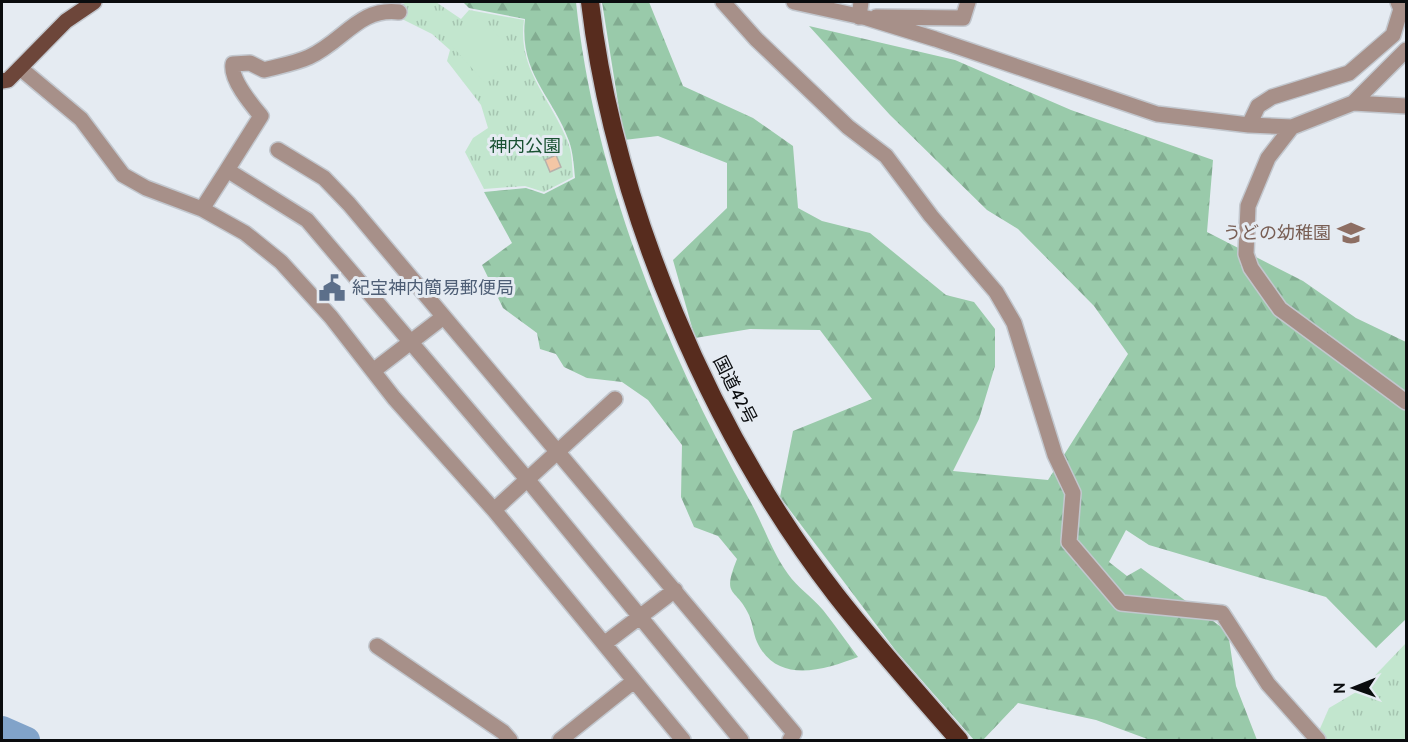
<svg xmlns="http://www.w3.org/2000/svg" width="1408" height="742" viewBox="0 0 1408 742" font-family="Cabin,'Noto Sans JP',sans-serif">
<defs>
<pattern id="forest-firs" width="22" height="20" patternUnits="userSpaceOnUse" patternTransform="scale(1.5)"><rect width="22" height="20" fill="#99caaa"/><path d="M5 1l3.5 6h-7zM16 11l3.5 6h-7z" fill="#82ac91"/></pattern>
<pattern id="park-tufts" width="24" height="20" patternUnits="userSpaceOnUse" patternTransform="scale(1.5)"><rect width="24" height="20" fill="#c2e6ce"/><path d="M3 7l-1-3M5 7V3M7 7l1-3M15 17l-1-3M17 17v-4M19 17l1-3" fill="none" stroke="#a5c4b0"/></pattern>
</defs>
<rect width="100%" height="100%" fill="#e5ebf2"/>
<!-- forest -->
<path fill="url(#forest-firs)" d="M463,2h113c18,173 89,347 174,499 13,23 22,51 38,73 9,13 24,23 35,36 12,15 23,31 35,47 -34,13 -81,28 -101,-15 -4,-9 -4,-18 -8,-27 -13,-29 -28,-16 -12,-56l-19,-23 -24,-9 -13,-30 1,-52 -34,-45 -26,-18 -35,-4 -23,-11 -8,-13 -16,-5 -3,-16 -34,-25 -21,-43 30,-22 -28,-51 42,-4 18,6 31,-16c-1,-12 -2,-26 -6,-37 -16,-45 -50,-67 -44,-122l-56,-11z
M602,2h47l34,84 70,32 40,28 5,62 24,13 48,12 76,62 28,7 21,27v37l-16,53 -26,52 95,9 80,-126 -34,-48 -76,-77 -31,-19 -97,-95 -81,-89 146,34 116,50 142,50 -6,72 96,49 53,37 50,24v277l-30,29 -50,-51 -177,-52 -23,-15 -17,32 18,14 14,-8 87,64 8,54 21,54h-107l-54,-20 -78,-17 -35,37h-9l-78,-89 -116,-154 13,-66 79,-32 -52,-69 -70,-1 -55,9 -22,-78 54,-52v-45l-69,-27 -34,4z"/>
<!-- park -->
<path fill="url(#park-tufts)" d="M408,2h28l25,17 8,-9 55,10c-7,49 26,77 43,120 5,11 5,24 6,37l-29,15 -19,-6 -41,3 -19,-37 8,-14 15,-10 -7,-23 -34,-44 3,-11 -18,-16 -34,-17 1,-12z
M1406,643v97h-91l14,-32 34,-20z"/>
<!-- pitch -->
<path fill="#c2e6ce" d="M480,18l36,35 -30,31 -34,-38z"/>
<g fill="none" stroke-linecap="round" stroke-linejoin="round">
<!-- river -->
<path stroke="#81a3c9" stroke-width="26" d="M2,729l25,11"/>
</g>
<!-- building -->
<path fill="#f3c6a5" stroke="#b7b0ab" stroke-width="1.5" d="M556,155l5,12 -11,5 -5,-12z"/>
<g fill="none" stroke-linecap="round" stroke-linejoin="round">
<defs>
<path id="minor" d="M723,2l33,37 92,88 38,29 45,60 65,76 18,31 41,132 18,38 -4,49 52,61 101,10 46,71 50,56
M794,2l73,16 68,21 222,75 92,11 43,2 61,-24 53,-53
M859,17l2,-15
M876,17l87,1 5,-16
M20,68l61,51 42,56 23,13 56,21 43,24 36,29 50,55 63,81 100,112 189,230
M1353,103l53,3
M1249,125l9,-19 14,-9 77,-24 44,-38 8,-26 -3,-7
M1292,127l-24,31 -20,48 -2,48 5,14 29,41 126,93
M278,150l46,28 25,26 445,529 -4,7
M227,170l34,-54c-10,-12 -31,-37 -28,-52l17,-1 14,7c15,-4 32,-7 45,-13 35,-16 50,-50 90,-45
M202,209l25,-39 80,50 220,259 214,261
M373,371l69,-53
M494,510l121,-111
M604,644l71,-54
M377,646l126,86 7,8
M560,740l74,-59"/>
<path id="major" d="M2,81l6,-1 58,-59 28,-19"/>
<path id="highway" d="M590,2c24,204 120,430 246,593 39,50 82,98 123,145"/>
</defs>
<!-- minor casing -->
<use href="#minor" stroke="#c2c7ce" stroke-width="18"/>
<!-- major casing -->
<use href="#major" stroke="#c2c7ce" stroke-width="18"/>
<!-- highway casing -->
<use href="#highway" stroke="#c2c7ce" stroke-width="21"/>
<!-- minor -->
<use href="#minor" stroke="#a79089" stroke-width="15"/>
<!-- major -->
<use href="#major" stroke="#6d463a" stroke-width="15"/>
<!-- highway -->
<use href="#highway" stroke="#572c1e" stroke-width="18"/>
</g>
<!-- icons -->
<defs>
<symbol id="school-bare" viewBox="-9 -9 18 18"><path d="M0-5L7-2L0 1L-7-2ZM-4 1L0 2.5L4 1V4Q0 6-4 4Z" fill="#8d6e63" stroke="#e5ebf2" stroke-width="2.5" paint-order="stroke"/></symbol>
<symbol id="civic-bare" viewBox="-9 -9 18 18"><path d="M-.6-6.5H3V-4.5H.6V-3L4-1V1h2V6H-6V1h2V-1L-.6-3ZM-1.2 2.5V6h2.4V2.5Z" fill="#5c6f8a" stroke="#e5ebf2" stroke-width="2.5" paint-order="stroke"/></symbol>
</defs>
<g fill-rule="evenodd">
<use href="#school-bare" x="1332" y="214" width="38" height="38"/>
<use href="#civic-bare" x="313" y="269" width="38" height="38"/>
</g>
<g text-anchor="middle" dominant-baseline="central" stroke-width="6" stroke-linejoin="round" paint-order="stroke">
<!-- park labels -->
<g font-size="18" fill="#195132" stroke="#e5ebf2">
<text x="525" y="146">神内公園</text>
</g>
<!-- education labels -->
<g font-size="18" fill="#785e54" stroke="#e5ebf2" text-anchor="end">
<text x="1331" y="233">うどの幼稚園</text>
</g>
<!-- service labels -->
<g font-size="18" fill="#4e5e75" stroke="#e5ebf2" text-anchor="start">
<text x="352" y="288">紀宝神内簡易郵便局</text>
</g>
<!-- street labels -->
<g font-size="18" fill="#0a0c0e" stroke="#e5ebf2">
<text transform="translate(735 390) rotate(63)">国道42号</text>
</g>
</g>
<!-- border -->
<rect width="1408" height="742" fill="none" stroke="#0a0c0e" stroke-width="6"/>
<!-- north arrow -->
<g transform="translate(1354 688) rotate(269)" stroke="#e5ebf2" stroke-width="4.5" paint-order="stroke">
<path d="M0-4.5L10 22L0 15L-10 22Z" fill="#0a0c0e"/>
<text y="-9" font-size="16" font-weight="bold" text-anchor="middle" fill="#0a0c0e">N</text>
</g>
</svg>
